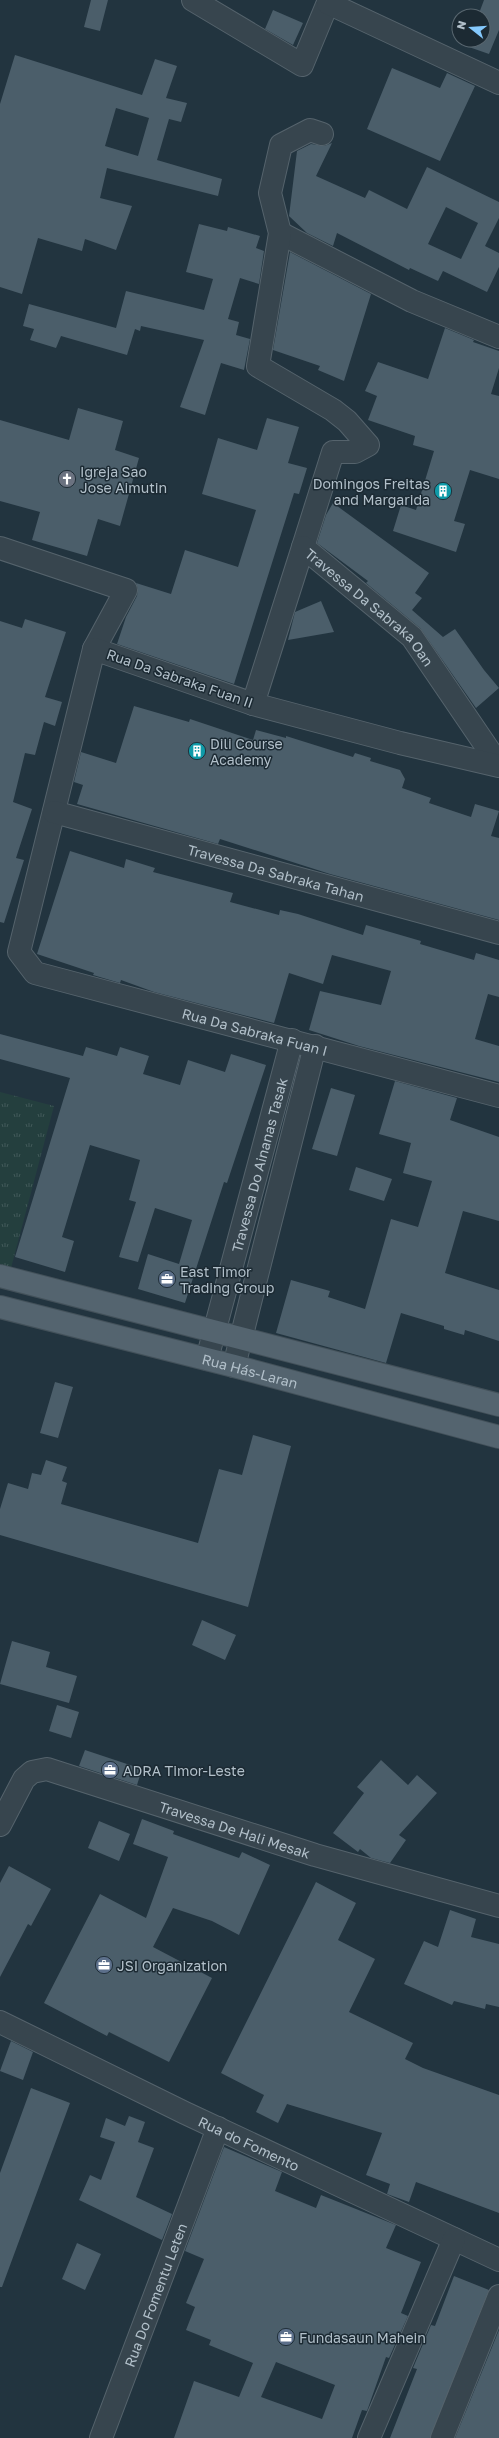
<svg xmlns="http://www.w3.org/2000/svg" width="499" height="2438" viewBox="0 0 499 2438" font-family="'Golos Text',sans-serif">
<defs>
<pattern id="grass-tufts" width="24" height="20" patternUnits="userSpaceOnUse"><rect width="24" height="20" fill="#243f3e"/><path d="M3 7l-1-3M5 7V3M7 7l1-3M15 17l-1-3M17 17v-4M19 17l1-3" fill="none" stroke="#415959"/></pattern>
</defs>
<rect width="100%" height="100%" fill="#22343f"/>
<!-- grass -->
<path fill="url(#grass-tufts)" d="M0,1092l54,14 -43,162 -11,-4z"/>
<!-- building -->
<path fill="#4b5e6a" fill-rule="evenodd" d="M91,0h17l-8,31 -16,-4z
M484,0h15v30l-10,24 -23,-8 3,-6h14v-24h-5z
M273,10l30,13 -10,22 -28,-16z
M15,55l127,40 13,-36 22,7 -11,32 21,5 -6,19 -12,-3 -12,41 65,19 -4,17 -111,-28 -7,30 32,8 -16,44 -31,-11 -3,12 -44,-13 -16,56 -22,-7v-183zM116,108l33,10 -11,38 -33,-10z
M392,68l48,20 7,-15 28,13 -35,75 -73,-32z
M332,143l-16,33 49,22 4,-8 38,19 20,-42 72,35v16l-14,28 14,7v14l-12,25 -44,-21 -5,10 -28,-13 -1,2 -72,-37 -4,13 -26,-13 -18,-17 8,-65 14,-7 13,2zM446,207l32,16 -17,36 -33,-15z
M199,224l28,7 1,-4 32,9 -4,12 8,3 -5,33 -19,-6 -12,41 11,3 -3,13 14,4 -6,31 -23,-7 -16,52 -25,-8 24,-67 -63,-14 -1,5 -5,-2 -8,26 -66,-19 -5,12 -26,-8 4,-11 -11,-3 6,-22 87,24 10,-37 78,19 9,-31 -27,-7z
M290,252l81,42 -27,87 -26,-11 2,-4 -47,-16z
M445,328l29,12 -1,2 26,9v17l-8,26 8,2v83l-29,-9 -16,51 11,3 -9,28 -63,-21 8,-26 15,5 18,-59 -21,-6 2,-9 -47,-16 9,-24 -12,-5 13,-29 50,17z
M78,408l45,13 -8,29 24,8 -19,68 -22,-7 -11,37 -55,-16 8,-28 -40,-11v-81l69,20z
M267,418l32,9 -11,36 19,5 -8,26 -5,-1 -60,191 -117,-40 9,-27 11,-21 1,-7 -2,-6 35,11 14,-44 53,17 18,-57 -54,-16 16,-56 39,12z
M333,503l96,70 -14,20 7,5 -10,12 31,27 12,-8 29,41 15,18 -23,20 -56,-80 -54,-45 2,-2 -51,-38 9,-28z
M321,601l13,31 -46,8 7,-28z
M25,619l41,13 -21,65 17,5 -7,24 -11,-4 -9,33 -10,-2 -12,49 19,7 -16,49 8,2 -20,63 -4,-1v-301l22,7z
M134,706l55,16 1,-3 63,21 3,-10 30,8v-2l67,21 2,-4 16,5 -1,3 30,9 5,9 -3,9 29,10 -2,5 42,14 4,-13 24,7 -8,25 8,2v82l-169,-46 -110,-35 -2,5 -141,-40 6,-19 -9,-3 7,-30 35,11z
M70,851l54,17 2,-9 29,9 -2,4 80,21 -3,9 49,13 1,-5 18,4 65,21 3,-10 55,16 -1,3 54,16 2,-7 23,7v37l-11,-3 -13,45 24,7v36l-140,-36 -50,-16 11,-39 61,14 10,-34 -59,-16 -9,29 -34,-11 -15,50 -120,-31 -33,-12 -1,3 -27,-8 1,-2 -57,-19z
M0,1034l83,22 3,-9 31,9 3,-9 29,9 -6,18 37,11 8,-25 37,12 6,-18 35,11 -39,118 -3,-1 -39,121 -47,-14 10,-35 31,10 13,-44 -37,-12 -17,54 -19,-5 17,-55 -7,-2 11,-40 -50,-15 -28,92 12,4 -9,31 -50,-15 55,-179 -70,-19z
M395,1081l62,17 -7,22 49,17v84l-36,-10 -18,62 54,17v51l-34,-11 -1,5 -20,-6v-3l-43,-13 -15,50 -110,-30 15,-53 39,11 -2,6 37,12 26,-90 27,8 14,-46 -29,-8 8,-30 -32,-9z
M331,1088l24,7 -18,61 -25,-7z
M356,1167l36,12 -8,22 -35,-11z
M55,1382l18,5 -15,51 -18,-5z
M253,1435l38,11 -43,161 -248,-72v-26l8,-26 20,6 4,-16 9,2 5,-15 21,7 -5,14 5,2 -6,21 137,39 21,-74 23,6z
M202,1620l34,15 -11,25 -33,-15z
M12,1641l38,11 -4,15 31,9 -8,27 -69,-19z
M57,1705l22,7 -8,26 -22,-7z
M85,1750l57,19 -5,16 -58,-19z
M381,1760l27,25 9,-10 20,18 -38,42 7,5 -16,23 -19,-5 -11,-9 -2,3 -25,-19 31,-40 -7,-6z
M142,1819l32,12 -1,3 66,24 3,-6 28,13 -31,70 -27,-14 -39,-13 -20,39 59,31 -43,84 -60,-30 -2,4 -63,-33 56,-109 46,24 22,-61 -35,-13z
M99,1821l31,13 -11,27 -31,-13z
M9,1866l42,23 -20,37 -3,-2 -28,53v-94z
M316,1882l40,21 -18,37 37,19 -26,53 64,31 -8,16 18,9 76,27v118l-83,-31 -7,20 -22,-8 3,-10 -24,-9 16,-42 -95,-29 -9,19 -22,-11 8,-17 -43,-22z
M450,1910l26,9 -5,18 28,7v63l-13,-3 -1,5 -31,-8 -2,4 -48,-21 20,-43 14,6z
M11,2041l22,11 -10,28 -23,-9z
M31,2088l39,15 -68,184h-2v-114z
M129,2116l16,6 -7,20 16,6 -18,49 36,17 -10,26 -83,-40 11,-25 11,5 14,-38 -15,-5 6,-19 19,8z
M224,2147l58,25 -7,19 41,17 5,-13 75,30 -10,23 35,14 -20,51 7,3 -19,42 -3,-1 -19,54 -5,-1 -10,28h-178l20,-57 45,16 14,-34 -44,-18 2,-5 -25,-10 9,-23 -9,-4 18,-44 -19,-8zM276,2362l59,23 -13,34 -61,-22z
M77,2243l24,11 -16,36 -23,-11z
M454,2276l35,14 -59,148h-40l27,-69 -4,-1 18,-43 4,1z
M499,2330v108h-44z"/>
<g fill="none" stroke-linecap="round" stroke-linejoin="round">
<defs>
<g id="minor">
<path d="M193,0l109,65 27,-65"/>
<path d="M328,3l171,80"/>
<path d="M280,233l132,68 87,36"/>
<path d="M303,547l30,-95h22l13,-7 -21,-24 -14,-11 -75,-44 22,-133 -10,-40 11,-48 29,-15 12,4"/>
<path d="M0,548l126,42 -32,59"/>
<path id="s1" d="M253,704l50,-157 109,90 87,128"/>
<path id="s2" d="M499,766l-99,-23 -147,-39 -159,-55 -75,303 16,21 464,123"/>
<path id="s3" d="M54,812l445,121"/>
<path id="s4" d="M207,1359l85,-319"/>
<path d="M234,1366l81,-320"/>
<path id="s5" d="M0,1825l24,-46 8,-7 15,-3 268,86 184,51"/>
<path id="s6" d="M0,2022l185,91 314,147"/>
<path id="s7" d="M101,2438l117,-310"/>
<path d="M369,2438l85,-199"/>
<path d="M442,2438l57,-142"/>
</g>
<g id="major">
<path d="M0,1276l499,129"/>
<path id="s8" d="M0,1307l234,59 265,71"/>
</g>
</defs>
<!-- minor casing -->
<use href="#minor" stroke="#55636c" stroke-width="24"/>
<!-- major casing -->
<use href="#major" stroke="#43515a" stroke-width="24"/>
<!-- minor -->
<use href="#minor" stroke="#37454e" stroke-width="22"/>
<!-- major -->
<use href="#major" stroke="#54646f" stroke-width="22"/>
</g>
<!-- icons -->
<defs>
<symbol id="church-disc" viewBox="-11 -11 22 22"><circle r="9.5" fill="#6b7280" stroke="#1c2a33"/><path d="M-1.2-6h2.4v3.5h3.3v2.4h-3.3V6h-2.4V-.1h-3.3v-2.4h3.3Z" fill="#fff"/></symbol>
<symbol id="building-disc" viewBox="-11 -11 22 22"><circle r="9.5" fill="#0f9aa8" stroke="#1c2a33"/><path d="M-4-6H4V6H1V3H-1V6H-4ZM-2.5-4.3h1.7v1.8h-1.7ZM.8-4.3h1.7v1.8H.8ZM-2.5-1h1.7V.8h-1.7ZM.8-1h1.7V.8H.8Z" fill="#fff"/></symbol>
<symbol id="office-disc" viewBox="-11 -11 22 22"><circle r="9.5" fill="#5c6f8a" stroke="#1c2a33"/><path d="M-6-3h4V-5.5h4V-3h4V5H-6ZM-1-4.5V-3h2v-1.5ZM-6 0V1H6V0Z" fill="#fff"/></symbol>
</defs>
<g fill-rule="evenodd">
<use href="#church-disc" x="57" y="469" width="20" height="20"/>
<use href="#building-disc" x="433" y="481" width="20" height="20"/>
<use href="#building-disc" x="187" y="741" width="20" height="20"/>
<use href="#office-disc" x="157" y="1269" width="20" height="20"/>
<use href="#office-disc" x="100" y="1760" width="20" height="20"/>
<use href="#office-disc" x="94" y="1955" width="20" height="20"/>
<use href="#office-disc" x="276" y="2327" width="20" height="20"/>
</g>
<g text-anchor="middle" dominant-baseline="central" stroke-width="3" stroke-linejoin="round" paint-order="stroke">
<!-- poi labels -->
<g font-size="14" fill="#b2c0ca" stroke="#1c2a33" text-anchor="start">
<text x="80" y="471">Igreja Sao<tspan x="80" dy="16">Jose Aimutin</tspan></text>
<text x="430" y="483" text-anchor="end">Domingos Freitas<tspan x="430" dy="16">and Margarida</tspan></text>
<text x="210" y="743">Dili Course<tspan x="210" dy="16">Academy</tspan></text>
<text x="180" y="1271">East Timor<tspan x="180" dy="16">Trading Group</tspan></text>
<text x="123" y="1770">ADRA Timor-Leste</text>
<text x="117" y="1965">JSI Organization</text>
<text x="299" y="2337">Fundasaun Mahein</text>
</g>
<!-- street labels -->
<g font-size="14" fill="#b2c0ca" stroke="#1c2a33">
<text stroke="none"><textPath href="#s1" startOffset="255">Travessa Da Sabraka Oan</textPath></text>
<text transform="translate(180 678) rotate(19)">Rua Da Sabraka Fuan II</text>
<text stroke="none"><textPath href="#s3" startOffset="230">Travessa Da Sabraka Tahan</textPath></text>
<text stroke="none"><textPath href="#s2" startOffset="988">Rua Da Sabraka Fuan I</textPath></text>
<text stroke="none"><textPath href="#s4" startOffset="201">Travessa Do Ainanas Tasak</textPath></text>
<text stroke="none"><textPath href="#s8" startOffset="258">Rua Hás-Laran</textPath></text>
<text stroke="none"><textPath href="#s5" startOffset="275">Travessa De Hali Mesak</textPath></text>
<text stroke="none"><textPath href="#s6" startOffset="277">Rua do Fomento</textPath></text>
<text stroke="none"><textPath href="#s7" startOffset="153">Rua Do Fomentu Leten</textPath></text>
</g>
</g>
<!-- north arrow -->
<g transform="translate(471 28) rotate(287)"><circle r="19" fill="#1c2a33" stroke="#58666f"/>
<path d="M0-3L7 15L0 10L-7 15Z" fill="#84c9fd"/>
<text y="-6" font-size="11" font-weight="bold" text-anchor="middle" fill="#b2c0ca">N</text>
</g>
</svg>
